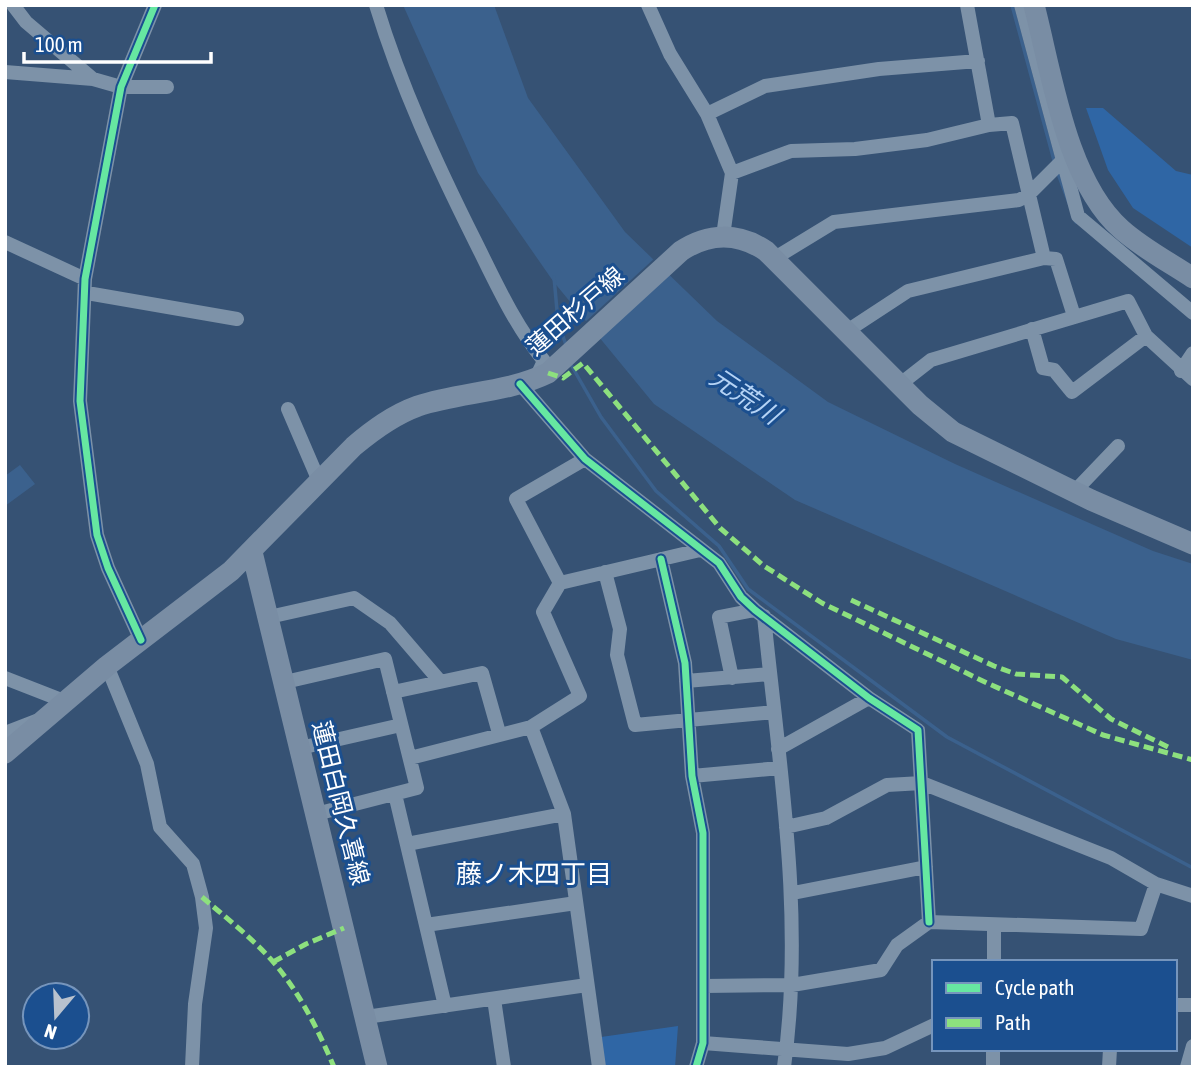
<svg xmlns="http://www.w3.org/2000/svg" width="1198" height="1072" viewBox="0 0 1198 1072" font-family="'Asap Condensed','Noto Sans JP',sans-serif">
<rect width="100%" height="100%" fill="#365274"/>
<!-- green -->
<path fill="#2f66a5" d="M1086,108h17l73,63 17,4v73l-60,-40 -25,-38z
M678,1026l-3,41h-70l-4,-30z"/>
<!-- water -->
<path fill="#3b618d" d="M403,5h91l34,93 97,134 92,89 111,81 127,62 198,87 40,13v96l-77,-21 -321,-139 -141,-96 -101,-123 -75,-108z
M20,465l15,19 -30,22v-30z"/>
<!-- pier -->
<path fill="#365274" d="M656,257l4,4 -73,67 -3,-5z"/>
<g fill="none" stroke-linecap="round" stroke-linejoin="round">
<!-- stream -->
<path stroke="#3b618d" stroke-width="3.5" d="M1012,5l43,159
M1057,171l19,51
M554,277l4,45 8,23
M570,363l31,54 55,74 63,55 29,43 199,148 246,131"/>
<!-- street -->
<path stroke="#7d92a8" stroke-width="14" d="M13,5l13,17 67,57
M376,5c25,82 61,160 99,236 21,42 39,83 69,120l-8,17
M648,5l22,49 37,60 25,59 -9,63
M967,5l22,120 23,-2 32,135 12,1 18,57
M1021,5l57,211 115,97
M5,72l88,7 28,8h46
M707,114l58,-28 114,-17 99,-8
M732,173l59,-22 64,-2 72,-9 62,-15
M5,242l80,37
M775,258l59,-36 185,-22 9,-5 34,-34
M87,293l150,26
M1032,329l11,39 11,2 18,22 74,-56
M847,331l61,-40 136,-33
M1181,371l12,-18
M520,384l65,75 134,104 22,34 14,13 114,88 49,32 11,192
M899,385l32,-25 197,-59 18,35 47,43
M288,409l31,72
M1074,492l44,-46
M661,559l24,104 7,113 11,57v210l-7,24
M605,572l15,57 -3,26 18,70 139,-13
M560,583l-44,-84 69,-40
M764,616c15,150 41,300 20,451
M269,617l85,-19 36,25 49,57
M141,640l-33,-72 -11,-33 -17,-134 5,-122 36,-192 34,-82
M107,666l40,98 13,63 33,37 9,33 4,31 -11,76 -3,63
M5,678l59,23
M732,678l-13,-61 36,-7
M686,681l84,-7
M285,682l100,-23 32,129 -101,26
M393,692l89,-19 17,60
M531,727l33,87 35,253
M5,733l31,-12
M300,748l101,-23
M778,749l91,-51
M410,758l121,-31 49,-31 -37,-84 17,-29 140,-33
M692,776l88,-8
M395,794l50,212
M786,827l40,-9 61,-33 35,-2 189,75 45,26 37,12
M407,844l157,-30
M793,893l133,-26
M426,925l150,-22
M994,962v-37
M704,986l88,-1 89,-15 16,-25 32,-23 212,7 15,-45
M494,999l10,68
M1175,1005h18
M366,1017l221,-32
M703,1043l145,11 37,-6 49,-23
M993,1067v-18
M1109,1067l1,-18
M1187,1067l6,-21"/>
<!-- secondary -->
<path stroke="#798da4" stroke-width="21" d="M1034,5c18,69 32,175 87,224 21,19 48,33 72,49
M252,552l125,515
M5,753l102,-87 124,-95 123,-125c19,-16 39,-31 64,-40 42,-14 89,-13 130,-33l133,-122c27,-18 57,-19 85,0l154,154 33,27 138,68 102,44"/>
<!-- quiet -->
<path stroke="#8de07e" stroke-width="5" stroke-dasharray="10 5" stroke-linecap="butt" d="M548,373l15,5 20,-15 137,165 44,38 58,37 165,80 116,52 90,25
M851,600l143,66 22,8 46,3 49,42 57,28
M202,897c22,19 45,37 65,58 30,32 50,72 67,112
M273,962l33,-18 38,-16"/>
<defs>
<path id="cycleway" d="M520,384l65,75 134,104 22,34 14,13 114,88 49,32 11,192
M661,559l24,104 7,113 11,57v210l-7,24
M141,640l-33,-72 -11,-33 -17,-134 5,-122 36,-192 34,-82"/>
</defs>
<!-- cycleway casing -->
<use href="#cycleway" stroke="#1b4f8f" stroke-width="11"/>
<!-- cycleway -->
<use href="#cycleway" stroke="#66e7a1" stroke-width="7"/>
</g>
<g text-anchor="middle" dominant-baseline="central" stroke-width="6" stroke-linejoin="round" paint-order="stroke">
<!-- street labels -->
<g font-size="24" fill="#fff" stroke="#1b4f8f">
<text transform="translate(575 311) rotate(-41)">蓮田杉戸線</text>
<text transform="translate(341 803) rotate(76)">蓮田白岡久喜線</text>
</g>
<!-- water labels -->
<g font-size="26" font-style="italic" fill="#b5d3f5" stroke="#1b4f8f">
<text transform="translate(745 396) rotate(34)">元荒川</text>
</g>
<!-- neighbourhood labels -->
<g font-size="26" fill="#fff" stroke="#1b4f8f">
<text x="534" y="874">藤ノ木四丁目</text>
</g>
</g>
<!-- border -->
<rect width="1198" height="1072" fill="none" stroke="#ffffff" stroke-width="14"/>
<!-- legend -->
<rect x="932" y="960" width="245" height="91" fill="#1b4f8f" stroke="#7695bc" stroke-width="2"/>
<rect x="946" y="983" width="35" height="10" fill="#66e7a1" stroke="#7695bc" stroke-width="2"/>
<text x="995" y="995" font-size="21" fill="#ffffff">Cycle path</text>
<rect x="946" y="1018" width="35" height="10" fill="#8de07e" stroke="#7695bc" stroke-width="2"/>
<text x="995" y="1030" font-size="21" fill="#ffffff">Path</text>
<!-- north arrow -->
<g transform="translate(56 1016) rotate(199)"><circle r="33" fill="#1b4f8f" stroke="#7695bc" stroke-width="2"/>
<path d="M0-5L12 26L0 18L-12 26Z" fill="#b9c2ce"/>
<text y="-10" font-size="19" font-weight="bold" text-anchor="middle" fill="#ffffff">N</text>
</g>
<!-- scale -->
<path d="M24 52v10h187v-10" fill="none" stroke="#ffffff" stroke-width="3.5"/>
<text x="35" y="52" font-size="21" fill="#ffffff" stroke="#1b4f8f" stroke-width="5" paint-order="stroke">100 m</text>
</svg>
